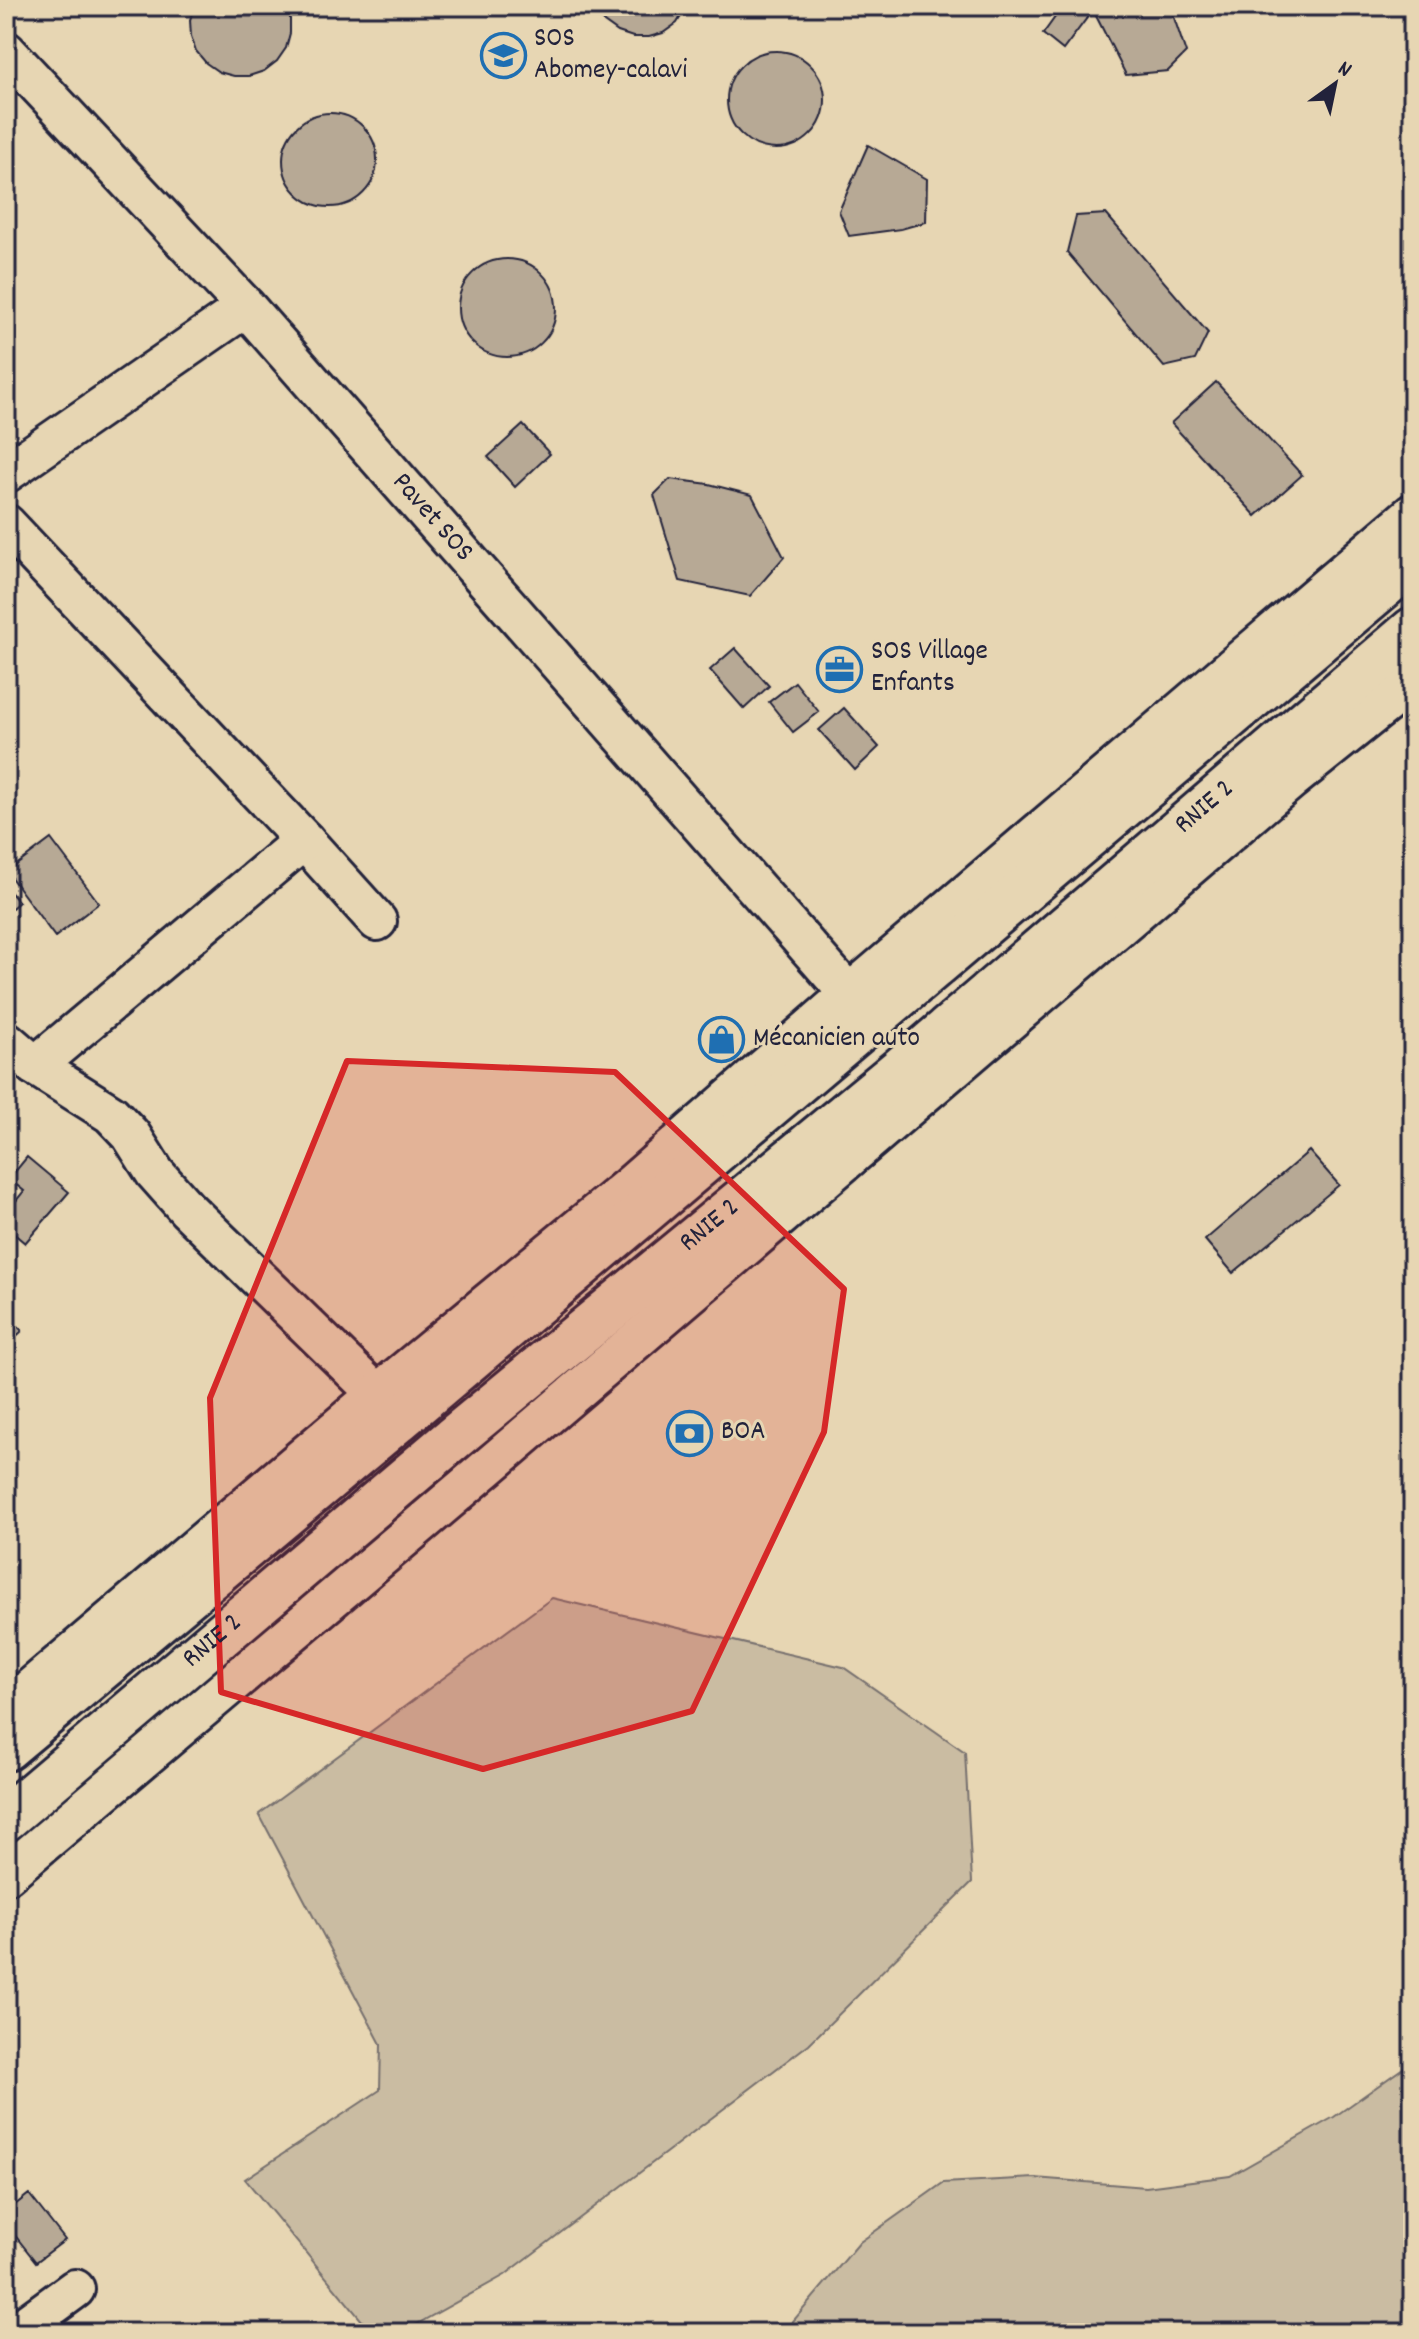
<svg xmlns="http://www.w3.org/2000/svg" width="1419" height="2339" viewBox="0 0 1419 2339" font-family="Dekko,sans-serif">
<rect width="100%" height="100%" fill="#e7d6b3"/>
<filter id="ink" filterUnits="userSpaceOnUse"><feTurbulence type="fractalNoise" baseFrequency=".0125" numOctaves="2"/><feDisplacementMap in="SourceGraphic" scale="16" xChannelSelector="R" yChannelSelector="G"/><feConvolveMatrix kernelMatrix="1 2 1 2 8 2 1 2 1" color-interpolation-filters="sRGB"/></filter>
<g filter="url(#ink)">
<!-- green -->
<path fill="#cabca2" stroke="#766f6e" stroke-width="2" d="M552,1598l291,69 122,85 7,130 -163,162 -304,231 -104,58h-29l-127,-154 135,-89 1,-46 -122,-230z
M1413,2061v272h-630l77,-91 83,-59 92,-5 111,9 84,-11 104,-59z"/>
<!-- building -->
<path fill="#b7a995" stroke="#22223b" stroke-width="2" d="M194,6h91l5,11v16l-4,15 -9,13 -13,10 -15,5h-15l-15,-4 -13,-9 -10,-12 -5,-15 -1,-16z
M595,6h92l-10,17 -14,10 -14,4h-16l-15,-5 -14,-10z
M1063,6h107l16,47 -18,18 -42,4 -33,-65 -30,40 -20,-16z
M727 100a49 49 0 1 1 98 0a49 49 0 1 1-98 0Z
M283 160a47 47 0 1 1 94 0a47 47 0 1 1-94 0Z
M868,145l59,34 -1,43 -25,7 -52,7 -10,-25z
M1106,214l102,119 -13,27 -31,7 -97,-115 9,-36z
M458 308a49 49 0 1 1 98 0a49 49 0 1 1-98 0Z
M1216,382l86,93 -46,41 -85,-93z
M523,425l27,29 -35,33 -27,-30z
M670,479l39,5 43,11 32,62 -34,39 -70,-15 -26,-86z
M735,648l34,38 -25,23 -34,-39z
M795,682l24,30 -26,20 -24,-30z
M844,708l35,39 -24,23 -36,-40z
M51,839l48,64 -44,34 -48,-65z
M6,887l13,15 -13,11z
M1309,1151l30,34 -106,88 -28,-33z
M27,1157l42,35 -44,51 -19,-16v-14l18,-22 -15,-12z
M6,1313l16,18 -16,15z
M29,2194l36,46 -29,22 -30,-38v-12z"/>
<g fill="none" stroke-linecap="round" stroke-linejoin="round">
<defs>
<g id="minor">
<path id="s1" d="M6,51l240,256 603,687"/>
<path d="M6,473l240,-166"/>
<path d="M6,524l298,316 73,81"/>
<path d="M6,1041l29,25 76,48 20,21 24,38 32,36 190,185"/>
<path d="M35,1066l269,-226"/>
<path d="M6,1709l371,-315 250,-206 222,-194 564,-481"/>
<path d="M6,1875l482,-408 803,-687 122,-98"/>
<path d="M15,2333l60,-44"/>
</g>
<g id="trunk">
<path d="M6,1748l404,-338 1003,-849"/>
<path id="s2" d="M6,1818l443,-376 451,-372 513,-440"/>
</g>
</defs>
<!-- minor casing -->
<use href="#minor" stroke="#22223b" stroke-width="44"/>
<!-- trunk casing -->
<use href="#trunk" stroke="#22223b" stroke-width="50"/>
<!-- minor -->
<use href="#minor" stroke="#e7d6b3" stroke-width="38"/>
<!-- trunk -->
<use href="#trunk" stroke="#e7d6b3" stroke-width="44"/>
</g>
</g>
<!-- marked area -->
<path fill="#d62828" fill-opacity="0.2" stroke="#d62828" stroke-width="6" stroke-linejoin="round" d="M347,1061l268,11 229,217 -20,143 -132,279 -209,58 -262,-77 -11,-294z"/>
<!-- icons -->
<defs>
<symbol id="school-ring" viewBox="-11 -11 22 22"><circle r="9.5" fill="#e7d6b3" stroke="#1f6fb2" stroke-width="1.5"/><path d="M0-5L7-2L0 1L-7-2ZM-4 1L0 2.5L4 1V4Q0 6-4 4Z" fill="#1f6fb2"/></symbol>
<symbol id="office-ring" viewBox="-11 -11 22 22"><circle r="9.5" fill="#e7d6b3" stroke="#1f6fb2" stroke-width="1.5"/><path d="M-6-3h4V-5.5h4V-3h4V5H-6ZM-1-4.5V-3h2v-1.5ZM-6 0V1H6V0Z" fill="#1f6fb2"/></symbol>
<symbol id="shop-ring" viewBox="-11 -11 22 22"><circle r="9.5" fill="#e7d6b3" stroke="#1f6fb2" stroke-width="1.5"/><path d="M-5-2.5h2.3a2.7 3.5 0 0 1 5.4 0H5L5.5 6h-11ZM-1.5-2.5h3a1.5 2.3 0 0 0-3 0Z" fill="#1f6fb2"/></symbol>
<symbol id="bank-ring" viewBox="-11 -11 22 22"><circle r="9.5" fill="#e7d6b3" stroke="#1f6fb2" stroke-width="1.5"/><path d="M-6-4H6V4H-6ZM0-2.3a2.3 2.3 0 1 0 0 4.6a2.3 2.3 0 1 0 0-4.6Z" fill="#1f6fb2"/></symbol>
</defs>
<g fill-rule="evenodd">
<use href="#school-ring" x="478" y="30" width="51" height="51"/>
<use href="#office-ring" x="814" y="644" width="51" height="51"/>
<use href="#shop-ring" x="696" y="1014" width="51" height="51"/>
<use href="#bank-ring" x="664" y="1408" width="51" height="51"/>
</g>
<g text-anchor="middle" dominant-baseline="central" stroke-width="6" stroke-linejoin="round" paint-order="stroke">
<!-- poi labels -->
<g font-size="28" fill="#22223b" stroke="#e7d6b3" text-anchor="start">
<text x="534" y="40">SOS<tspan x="534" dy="32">Abomey-calavi</tspan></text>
<text x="871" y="653">SOS Village<tspan x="871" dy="32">Enfants</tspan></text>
<text x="753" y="1040">Mécanicien auto</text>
<text x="721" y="1433">BOA</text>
</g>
<!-- street labels -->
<g font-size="28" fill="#22223b" stroke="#e7d6b3">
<text stroke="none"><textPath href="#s1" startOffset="632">Pavet SOS</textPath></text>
<text stroke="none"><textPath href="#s2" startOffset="1568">RNIE 2</textPath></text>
<text stroke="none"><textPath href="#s2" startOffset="920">RNIE 2</textPath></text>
<text stroke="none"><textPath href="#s2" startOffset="272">RNIE 2</textPath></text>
</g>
</g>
<!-- margin -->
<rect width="1419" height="2339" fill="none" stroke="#e7d6b3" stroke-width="32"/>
<rect x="16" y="16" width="1387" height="2307" fill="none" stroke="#22223b" stroke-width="3" filter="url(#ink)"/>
<!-- north arrow -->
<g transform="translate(1335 84) rotate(33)" stroke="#e7d6b3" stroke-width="6" paint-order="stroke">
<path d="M0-6L14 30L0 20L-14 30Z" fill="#22223b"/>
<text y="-12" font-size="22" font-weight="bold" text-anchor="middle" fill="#22223b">N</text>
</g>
</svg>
